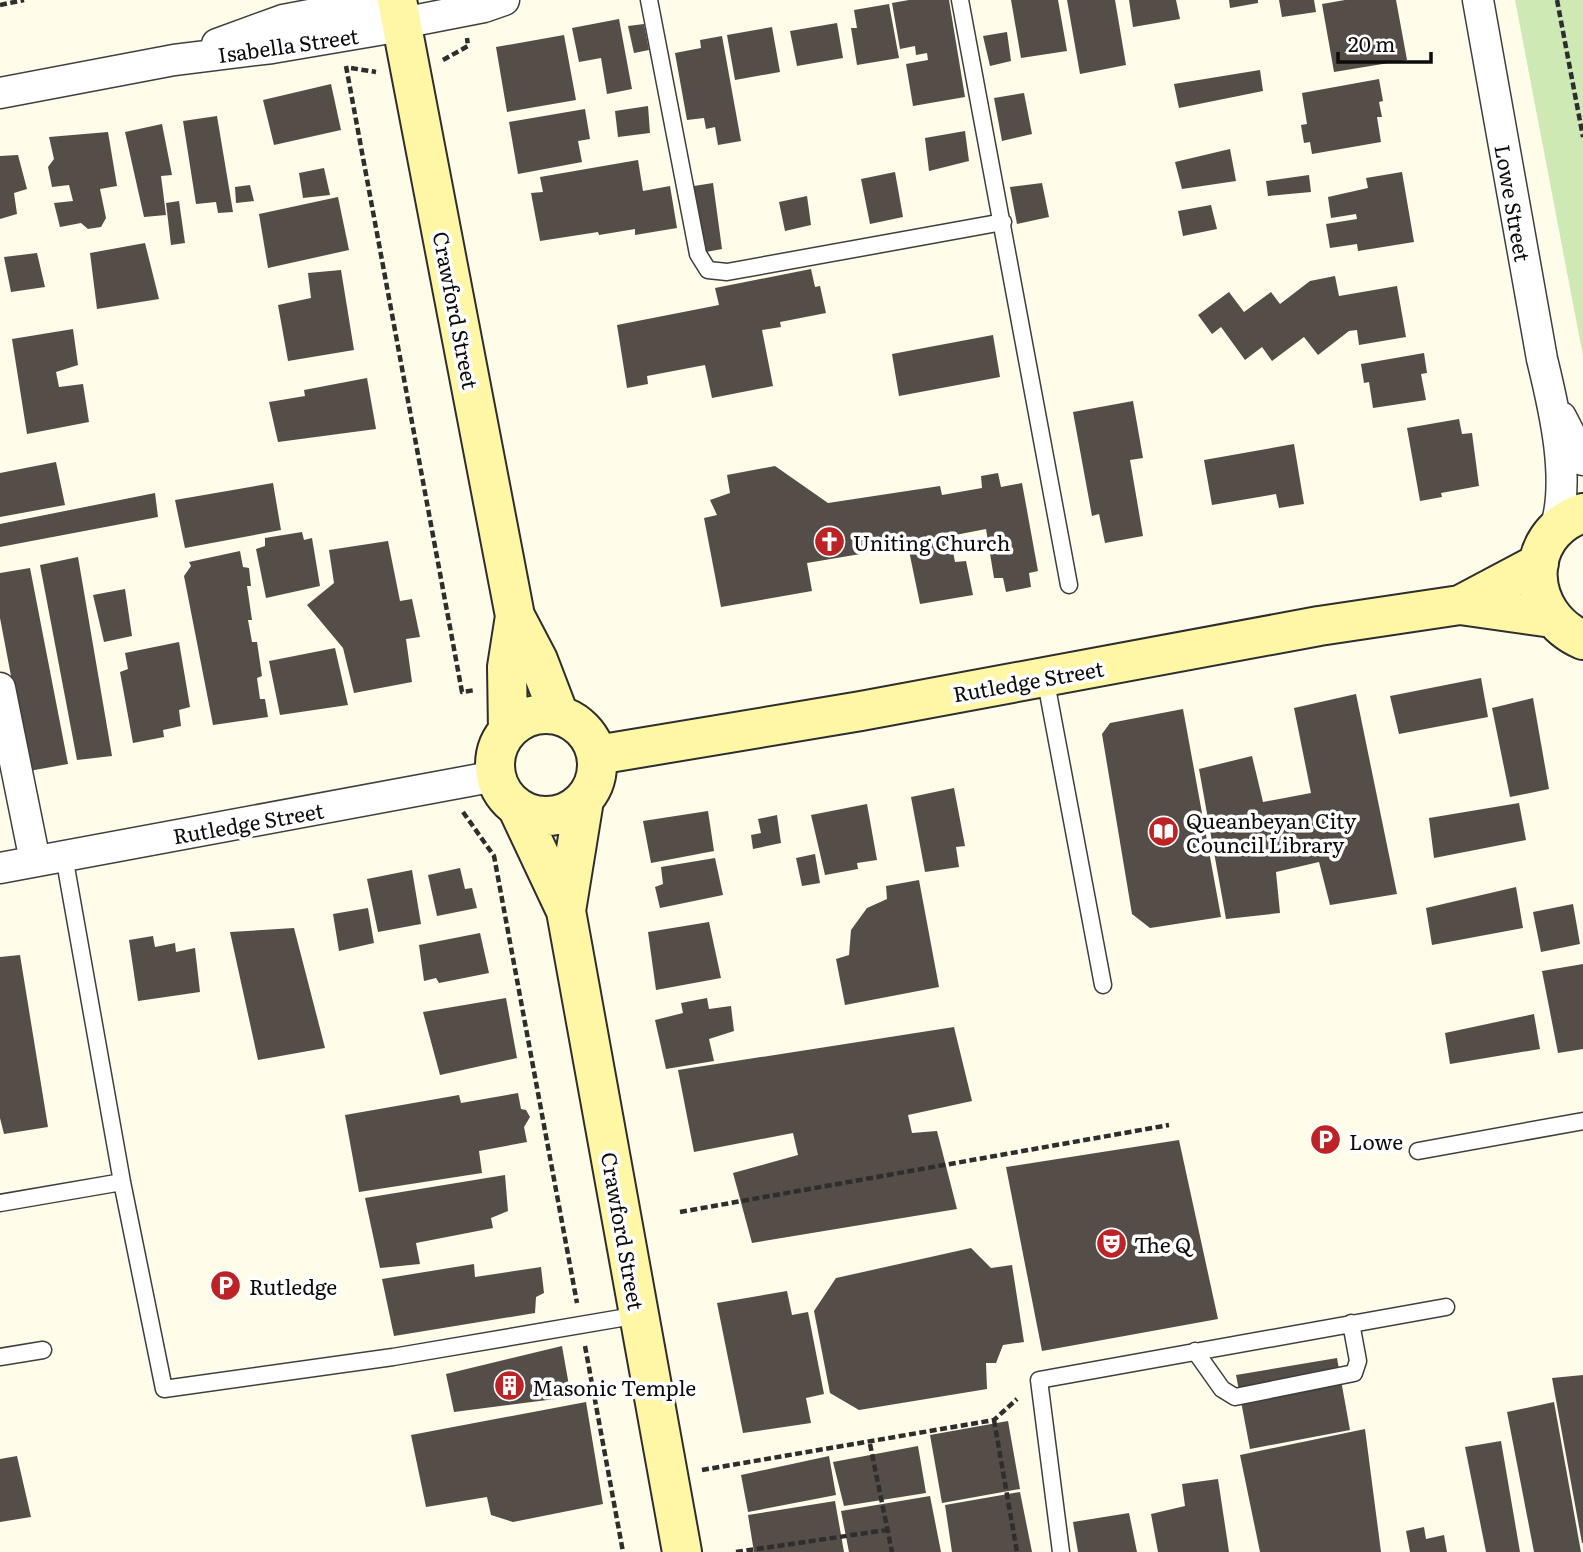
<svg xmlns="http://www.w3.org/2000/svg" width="1583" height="1552" viewBox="0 0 1583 1552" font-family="Literata,serif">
<rect width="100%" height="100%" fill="#fffcea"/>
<!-- green -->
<path fill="#cee9b4" d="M1515,0h68v356z"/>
<!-- building -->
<path fill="#544d48" d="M909,0h40l16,97 -52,9 -7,-42 22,-4 -1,-7 -11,2 -1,-9 -15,3 -8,-46z
M1011,0h47l9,51 -46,7z
M1067,0h48l11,65 -46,9z
M1129,0h47l4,19 -47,8z
M1229,0h29v3l-28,5z
M1279,0h35l2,12 -34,5z
M1345,0h51l11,60 -73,12 -12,-68z
M889,4l10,54 -42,7 -6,-37h6l-3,-18z
M619,19l13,70 -25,5 -6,-36 -22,4 -7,-34z
M837,23l6,35 -46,8 -7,-35z
M644,24l5,26 -15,3 -6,-27z
M772,27l8,45 -45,8 -8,-45z
M1007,32l4,29 -21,5 -7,-30z
M564,35l12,65 -69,12 -11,-65z
M722,36l19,105 -23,4 -3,-18 -9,2 -2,-11 -17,2 -12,-67 26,-5 -1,-8z
M1260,70l3,21 -84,17 -5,-24z
M1379,79l4,22 -4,1 3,15h-5l4,25 -69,12 -2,-12 -6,1 -3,-18 6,-1 -5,-31z
M331,84l10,46 -67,15 -11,-45z
M1024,93l8,41 -30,7 -8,-43z
M648,106l2,27 -32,4 -3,-26z
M585,109l5,30 -12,2 4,21 -64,12 -9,-52z
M217,116l16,96 -15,1 -2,-11 -20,2 -13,-83z
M162,124l10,51 -11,1 5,39 -22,2 -19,-85z
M965,131l4,30 -40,10 -4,-33z
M108,132l9,54 -17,3 6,29 -5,9 -13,2 -7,-6 -21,4 -6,-24 19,-2 -4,-16 -17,2 -4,-20 6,-8 -5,-22z
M1230,149l6,32 -54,8 -7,-27z
M18,155l9,34 -13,4 3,21 -17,5v-63z
M638,160l5,31 27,-5 7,42 -42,7v-6l-36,6 -1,-3 -58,9 -9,-48 12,-1 -3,-15z
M324,168l6,27 -27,3 -4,-25z
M895,172l8,45 -33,7 -9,-45z
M1402,172l12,70 -56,9 -1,-7 -27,4 -4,-24 31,-5 -1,-5 -25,4 -3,-21 40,-9 -2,-10z
M1309,175l2,17 -43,4 -2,-15z
M713,183l9,66 -16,3 -12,-66z
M1042,183l7,34 -32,7 -7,-37z
M250,185l4,16 -18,2 -1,-16z
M807,196l4,29 -26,6 -6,-29z
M338,197l11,53 -81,18 -9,-54z
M179,201l6,42 -14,2 -5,-42z
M1211,205l6,24 -34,7 -5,-25z
M145,243l14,56 -62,10 -7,-56z
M37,253l8,34 -34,5 -7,-35z
M811,269l4,18 5,-1 6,27 -46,9 1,5 -19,3 11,56 -61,12 -7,-33 -58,11 1,8 -21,4 -10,-63 102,-20 -4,-17z
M341,270l13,80 -66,11 -10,-56 33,-7 -3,-25z
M1335,276l4,20 58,-10 9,51 -47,8 -2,-15 -8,1 -31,24 -14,-18 -32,24 -10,-14 -17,13 -24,-33 -9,7 -14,-19 31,-23 15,20 27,-20 9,12 30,-23z
M73,329l5,36 -22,7 3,15 24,-3 6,38 -62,12 -15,-95z
M993,335l7,42 -101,19 -7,-42z
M1424,353l3,20 -6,1 5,26 -53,8 -4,-26 -5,1 -3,-19z
M367,378l9,51 -98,13 -9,-40 36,-6 -1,-6z
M1133,401l10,57 -13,2 13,76 -38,7 -6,-29 -7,2 -19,-104z
M1459,419l3,15 10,-1 7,53 -38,7 1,4 -22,4 -13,-73z
M1294,444l10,60 -25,4 -3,-14 -64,11 -8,-45z
M56,462l9,43 -65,12v-44z
M775,466l53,37 112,-17 2,9 40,-7 -1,-12 17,-3 3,14 21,-4 16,88 -9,2 2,14 -25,5 -3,-14h-9l-8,-49 -36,7 5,26 11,-1 7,34 -53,9 -12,-58 -101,17 5,28 -91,16 -17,-89 13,-3 -7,-15 20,-7 -3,-18z
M273,483l8,47 -96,18 -10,-48z
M155,493l3,24 -158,30v-23z
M302,532l2,8 8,-2 8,48 -54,12 -10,-49 9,-3v-8z
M388,541l12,60 12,-2 8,38 -14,2 6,43 -58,11 -11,-45 -36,-43 27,-22 -5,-33z
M240,551l3,16 6,1 2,18h-4l5,34h-4l4,22h5l5,34 -5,2 3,21h5l3,18 -55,8 -29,-149 7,-10 -2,-4z
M78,557l34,199 -35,4 -37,-195z
M30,568l38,196 -39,7 -29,-153v-45z
M125,589l7,47 -28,6 -11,-47z
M179,642l11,65 -11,3 2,16 -18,4 1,7 -31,6 -13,-71 8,-3 -3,-16z
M335,648l13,57 -68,10 -11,-54z
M1481,678l7,39 -89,17 -9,-38z
M1356,694l41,200 -67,11 -11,-43 -43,10 4,41 -54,6 -27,-150 53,-13 11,46 48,-9 -17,-85z
M1533,698l16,91 -39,8 -18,-89z
M1183,709l38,208 -71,11 -18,-14 -30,-180 8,-11z
M954,788l11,58 -9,1 3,20 -34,5 -14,-75z
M1519,803l7,37 -92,18 -5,-40z
M867,804l10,56 -20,3 1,6 -33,6 -14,-60z
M708,811l6,40 -63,12 -8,-42z
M777,815l4,28 -28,6 -2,-14 10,-2 -3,-14z
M815,854l5,29 -18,3 -6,-28z
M715,858l8,37 -63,13 -5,-21 8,-3 -2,-17z
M460,868l5,21 7,-1 5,20 -40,8 -9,-41z
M412,870l9,54 -43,8 -11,-53z
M919,880l20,107 -94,18 -9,-46 13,-4 2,-25 16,-22 20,-9 -1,-13z
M1516,887l7,41 -91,17 -6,-37z
M1573,904l7,40 -39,8 -8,-40z
M368,908l6,35 -35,8 -6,-37z
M709,922l12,56 -65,12 -8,-58z
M294,928l31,120 -67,12 -28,-128z
M480,933l9,40 -50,10 -3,-5 -12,3 -5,-36z
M153,936l2,11 20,-4 1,9 19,-4 5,44 -62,9 -9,-61z
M20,955l28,172 -44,7 -4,-16v-161z
M1583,964v85l-25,4 -16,-82z
M506,998l11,60 -77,17 -17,-63z
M707,998l2,11 22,-3 3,25 -25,8 5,22 -48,8 -11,-49 28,-7 -2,-10z
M1534,1014l6,35 -90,15 -5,-31z
M954,1027l18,74 -64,14 4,18 25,-2 20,78 -205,34 -19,-70 65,-18 -5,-22 -99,19 -16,-82z
M518,1093l3,16 5,1 4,7 -6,10 3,15 -48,9 3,22 -123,19 -14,-77 114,-20 2,8z
M1179,1140l39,179 -176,32 -36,-184z
M505,1175l3,36 -17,7 2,10 -77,15 4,21 -40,4 -15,-70z
M971,1248l20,20 21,-3 12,77 -21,3 -7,18h-10l1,26 -128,21 -29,-17 -16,-82 22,-33z
M474,1264l1,13 66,-10 3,26 -8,4 -1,16 -141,23 -12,-57z
M787,1291l5,24 16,-3 16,82 -18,4 5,25 -68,10 -26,-130z
M562,1346l9,51 -117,15 -8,-38z
M1337,1358l13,72 -100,19 -14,-74z
M1583,1375v168h-1l-30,-165z
M586,1402l17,102 -90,18 -22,-7 -4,-18 -61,10 -15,-72z
M1554,1402l27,150h-47l-27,-140z
M1008,1421l12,68 -78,14 -12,-68z
M1365,1429l16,123h-121l-20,-97z
M1501,1441l19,111h-34l-21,-105z
M918,1446l8,47 -82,13 -11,-44z
M17,1456l14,61 -31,5v-63z
M829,1456l7,39 -88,17 -7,-37z
M1218,1479l11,73h-71l-7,-38 34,-8 -3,-22z
M1020,1492l12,60h-80l-7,-47z
M930,1496l11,56h-92l-8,-41z
M835,1501l9,51h-90l-6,-37z
M1129,1513l8,39h-59l-5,-30z
M1424,1527l2,12 18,-4 3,17h-37l-4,-21z"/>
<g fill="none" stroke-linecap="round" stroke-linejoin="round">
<defs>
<path id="lane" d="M649,0l49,254 10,16 19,2 276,-50
M960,0l109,585
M1045,677l58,308
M64,856l58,326 42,207 229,-32 246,-42
M1418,1151l165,-30
M0,1203l122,-21
M1195,1351l27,38 13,8 119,-24 4,-12 -7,-38
M0,1357l43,-7
M1061,1552l-22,-172 407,-73"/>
<path id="street" d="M1478,0l64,359c12,49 30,124 12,173
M402,23l82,-16 20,-7
M217,44l66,-24 105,-20
M0,93l174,-33 98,-12 130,-22
M1561,417l22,43
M0,688l35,173
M0,868l496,-92"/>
<path id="secondary" d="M397,0l118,616 23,44 21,55
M1583,513c-63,22 -58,102 0,127
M1460,605l79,-42
M495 765a51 51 0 1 1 102 0a51 51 0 1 1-102 0Z
M508,731l-1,-64 8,-51
M597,755l264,-44 458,-85 141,-21 92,13
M517,807l49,104 116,641
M566,911l18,-111"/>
</defs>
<!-- lane casing -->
<use href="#lane" stroke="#3f3f3f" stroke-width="19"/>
<!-- street casing -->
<use href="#street" stroke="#3f3f3f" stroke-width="33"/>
<!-- secondary casing -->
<use href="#secondary" stroke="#2e2e2e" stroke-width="42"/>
<!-- path -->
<path stroke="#2e2e2e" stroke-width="4.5" stroke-dasharray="7 3.5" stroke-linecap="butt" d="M1557,0l26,137
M0,5l24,-5
M443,60l25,-14 -1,-8
M346,66l116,626 13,-2
M351,68l25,4
M463,812l31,44 83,447
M680,1212l489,-87
M585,1346l38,206
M994,1420l23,132
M870,1444l22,108
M702,1470l292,-50 23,-21
M736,1552l151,-22"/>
<!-- lane -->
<use href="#lane" stroke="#fff" stroke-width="16"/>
<!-- street -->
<use href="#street" stroke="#fff" stroke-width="30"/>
<!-- secondary -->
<use href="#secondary" stroke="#fff7a5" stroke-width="38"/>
</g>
<!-- icons -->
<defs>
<symbol id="church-disc" viewBox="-11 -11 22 22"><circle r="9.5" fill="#bd2326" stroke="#fff"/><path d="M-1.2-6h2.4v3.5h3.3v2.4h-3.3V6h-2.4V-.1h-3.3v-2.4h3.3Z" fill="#fff"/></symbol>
<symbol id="library-disc" viewBox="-11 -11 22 22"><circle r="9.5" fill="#bd2326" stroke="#fff"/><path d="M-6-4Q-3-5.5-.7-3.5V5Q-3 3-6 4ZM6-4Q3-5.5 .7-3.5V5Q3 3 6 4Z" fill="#fff"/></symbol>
<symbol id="parking-disc" viewBox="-11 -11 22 22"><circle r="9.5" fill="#bd2326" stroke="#fff"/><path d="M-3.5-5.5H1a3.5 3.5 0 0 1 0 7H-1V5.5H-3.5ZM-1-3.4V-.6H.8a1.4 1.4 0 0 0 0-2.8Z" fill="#fff"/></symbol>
<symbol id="theatre-disc" viewBox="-11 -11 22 22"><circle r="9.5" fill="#bd2326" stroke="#fff"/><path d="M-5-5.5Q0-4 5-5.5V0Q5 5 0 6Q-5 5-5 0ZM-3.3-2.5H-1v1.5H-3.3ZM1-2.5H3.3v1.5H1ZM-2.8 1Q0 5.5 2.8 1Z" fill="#fff"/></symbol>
<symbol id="building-disc" viewBox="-11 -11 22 22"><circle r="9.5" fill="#bd2326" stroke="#fff"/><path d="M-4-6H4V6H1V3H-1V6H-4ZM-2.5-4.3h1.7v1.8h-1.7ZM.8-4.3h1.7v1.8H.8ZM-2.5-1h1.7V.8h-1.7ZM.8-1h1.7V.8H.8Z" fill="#fff"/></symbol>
</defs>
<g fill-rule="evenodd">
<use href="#church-disc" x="812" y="524" width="35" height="35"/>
<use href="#library-disc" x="1146" y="814" width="35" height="35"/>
<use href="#parking-disc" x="1308" y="1122" width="35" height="35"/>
<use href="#theatre-disc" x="1094" y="1226" width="35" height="35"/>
<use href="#parking-disc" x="208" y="1268" width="35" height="35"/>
<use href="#building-disc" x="492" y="1368" width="35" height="35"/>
</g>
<g text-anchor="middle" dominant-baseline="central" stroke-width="7" stroke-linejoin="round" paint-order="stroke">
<!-- street labels -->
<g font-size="21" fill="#0c0c0c" stroke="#fff">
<text transform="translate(288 44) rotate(-8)">Isabella Street</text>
<text transform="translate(1514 203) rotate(80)">Lowe Street</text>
<text transform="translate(457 310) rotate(79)">Crawford Street</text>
<text transform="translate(1028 680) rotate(-10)">Rutledge Street</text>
<text transform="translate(248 822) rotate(-10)">Rutledge Street</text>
<text transform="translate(624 1231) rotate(80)">Crawford Street</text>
</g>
<!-- poi labels -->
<g font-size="21" fill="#0c0c0c" stroke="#fff" text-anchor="start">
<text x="853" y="541">Uniting Church</text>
<text x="1186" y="819">Queanbeyan City<tspan x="1186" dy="24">Council Library</tspan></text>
<text x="1349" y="1140">Lowe</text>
<text x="1134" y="1243">The Q</text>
<text x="249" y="1285">Rutledge</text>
<text x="532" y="1386">Masonic Temple</text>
</g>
</g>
<!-- scale -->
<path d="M1338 52v10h93v-10" fill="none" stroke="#0c0c0c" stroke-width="3.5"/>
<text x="1348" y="52" font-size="21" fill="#0c0c0c" stroke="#ffffff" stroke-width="5" paint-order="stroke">20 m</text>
</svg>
